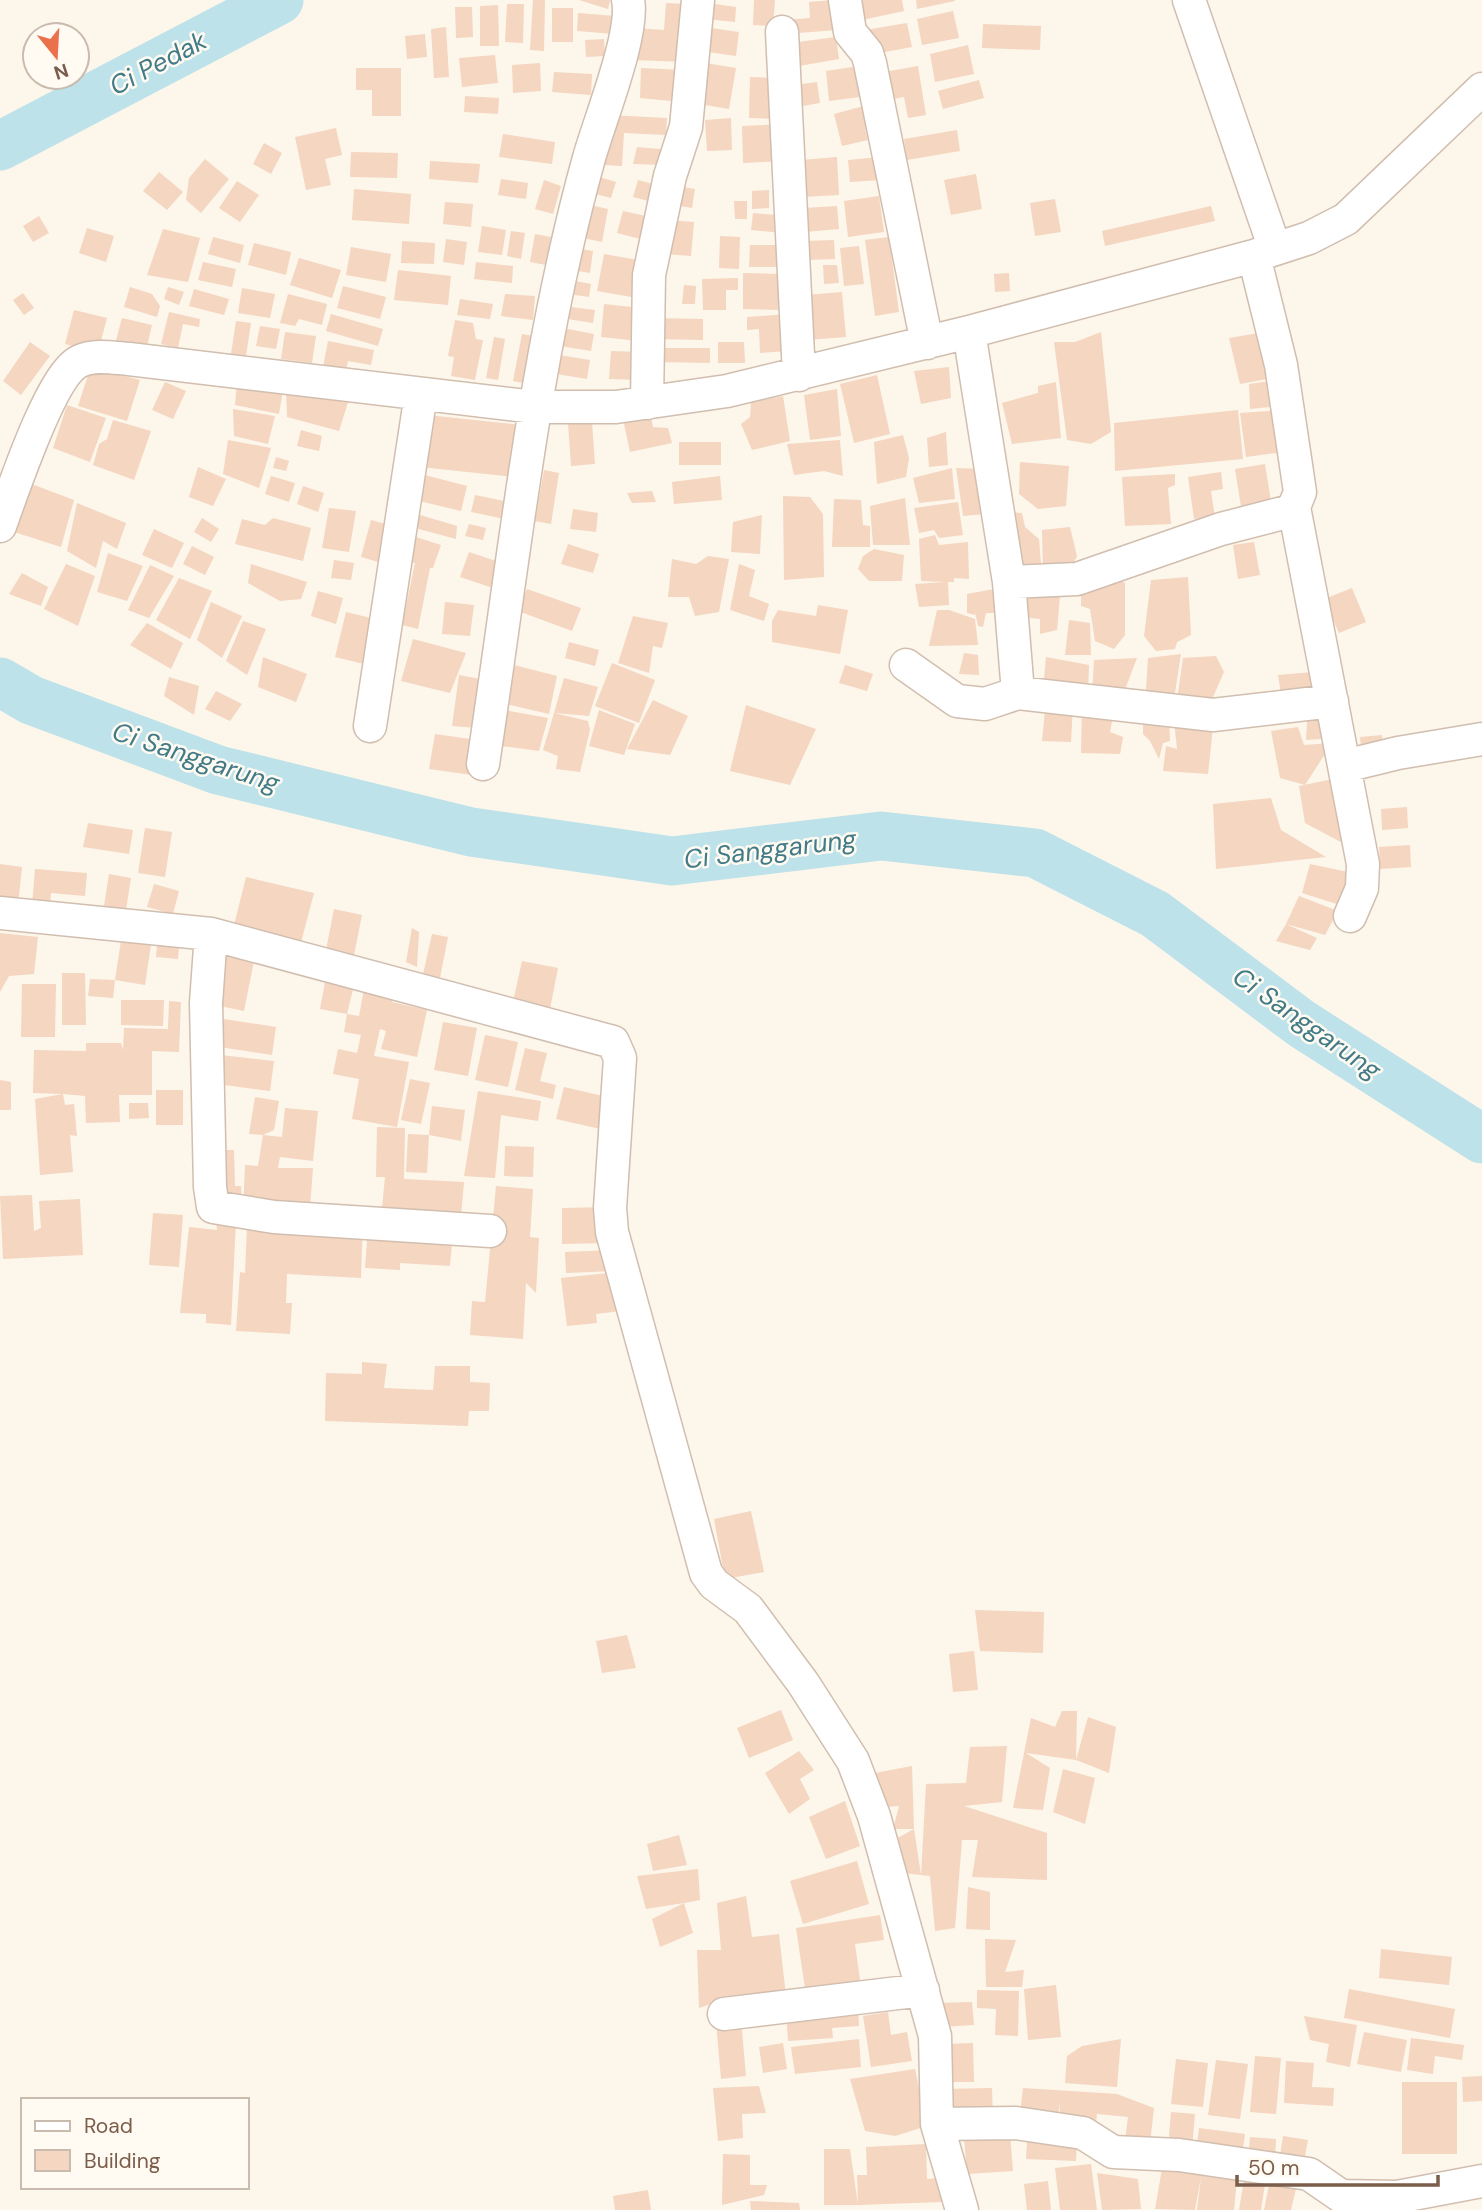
<svg xmlns="http://www.w3.org/2000/svg" width="1482" height="2210" viewBox="0 0 1482 2210" font-family="'DM Sans',sans-serif">
<rect width="100%" height="100%" fill="#fdf6eb"/>
<g fill="none" stroke-linecap="round" stroke-linejoin="round">
<!-- river -->
<path stroke="#bde2e9" stroke-width="49" d="M0,146l279,-146
M0,682l31,18 187,70 253,62 201,29 209,-25 154,17 120,61 147,110 180,115"/>
</g>
<!-- building -->
<path fill="#f4d6c1" d="M533,0h12l-1,51 -14,-1z
M579,0h31l-2,9z
M754,0h21l-2,26 -20,-1z
M834,0l3,30 -51,4 -1,-14 25,-2 -1,-16z
M857,0h45l2,11 -42,9z
M916,0h39v1l-38,8z
M666,3l21,1 -2,58 -52,-2 2,-32 29,2z
M708,3l28,4 -1,15 -29,-3z
M507,4h17l-1,39 -18,-1z
M498,5l1,41h-19v-40z
M455,7h17l1,30 -17,1z
M552,8h21v34h-21z
M953,11l6,27 -37,7 -5,-26z
M578,13l37,3 -1,18 -37,-3z
M907,23l5,24 -43,8 -4,-25z
M983,24l58,2 -1,24 -58,-2z
M446,27l3,50 -15,1 -3,-49z
M704,27l35,5 -3,24 -35,-5z
M425,34l2,23 -20,2 -2,-23z
M836,37l3,22 -40,7 -1,-24z
M604,39l1,17 -19,1 -1,-17z
M968,45l6,29 -39,8 -5,-28z
M495,55l3,28 -36,4 -3,-29z
M700,62l36,6 -7,41 -36,-6z
M540,63l1,28 -28,2 -1,-28z
M865,65l3,31 -39,5 -3,-30z
M918,66l8,49 -18,3 -4,-21 -15,3 -5,-28z
M356,68h45v48h-29v-26h-16z
M641,68l43,2 -2,32 -42,-4z
M554,72l38,2 -1,21 -39,-3z
M750,77l32,1 -1,41 -32,-1z
M979,80l5,18 -41,11 -5,-18z
M817,82l3,21 -23,4 -3,-22z
M465,96l34,2 -1,16 -34,-2z
M871,104l6,22 -12,3 3,11 -26,6 -8,-32z
M607,115l60,3 -1,17 -42,-2 -2,33 -18,-1z
M731,118l1,32 -25,1 -2,-31z
M782,124l2,37 -41,2 -1,-37z
M336,128l6,27 -17,4 6,26 -25,5 -11,-53z
M957,130l3,21 -53,9 -3,-21z
M503,134l52,8 -3,22 -53,-7z
M264,143l18,10 -11,21 -18,-10z
M637,147l35,3 -6,15 -33,-1z
M351,152l47,1 -1,25 -47,-1z
M837,157l2,38 -36,2 -2,-37z
M880,157l1,23 -31,2 -2,-22z
M205,159l24,20 -28,34 -15,-13 3,-22z
M430,161l50,3 -2,19 -49,-4z
M159,172l24,20 -16,18 -24,-19z
M976,174l6,35 -31,6 -7,-35z
M596,176l20,6 -5,16 -20,-5z
M501,179l27,4 -2,16 -28,-4z
M544,180l17,6 -8,28 -18,-5z
M638,180l22,6 -4,17 -23,-6z
M237,181l22,14 -19,27 -21,-14z
M677,186l18,3 -3,19 -18,-3z
M354,189l57,5 -2,30 -57,-4z
M769,190v18l-17,1v-18z
M879,196l5,36 -36,5 -4,-36z
M1055,199l6,33 -26,4 -5,-33z
M734,201h13v18h-12z
M445,202l28,2 -2,23 -28,-3z
M590,205l18,4 -6,33 -19,-4z
M837,206l2,23 -34,3 -1,-24z
M1211,206l4,15 -110,25 -3,-15z
M623,211l27,6 -6,23 -27,-7z
M753,213l32,3 -3,17 -31,-3z
M39,216l10,17 -16,9 -10,-16z
M667,220l27,2 -3,34 -26,-2z
M482,226l24,4 -4,25 -24,-3z
M87,228l27,8 -8,26 -27,-9z
M163,229l37,9 -12,44 -41,-7z
M511,231l14,2 -4,26 -14,-3z
M535,234l16,3 -5,28 -16,-3z
M720,236l20,1 -1,32 -20,-1z
M213,237l31,8 -4,18 -32,-9z
M889,237l10,75 -24,4 -10,-76z
M446,239l21,3 -3,23 -21,-3z
M834,240l1,19 -28,1 -1,-19z
M402,241l33,2 -1,21 -33,-1z
M254,243l37,9 -5,23 -38,-10z
M750,245h38v22h-39z
M859,246l5,38 -20,2 -4,-38z
M351,247l40,7 -5,28 -40,-7z
M575,248l18,3 -3,22 -18,-3z
M604,254l40,7 -7,37 -40,-7z
M299,258l42,12 -9,28 -42,-13z
M203,262l33,7 -4,18 -34,-7z
M476,262l37,4 -1,17 -38,-4z
M823,265h14l2,18 -15,1z
M398,270l53,6 -3,29 -54,-5z
M743,273l38,1v36l-38,-1z
M1009,273l1,18 -15,1 -1,-18z
M738,278v12h-12v20h-23l-1,-31z
M570,280l21,4 -2,13 -21,-3z
M684,285l12,1 -1,18h-13z
M343,286l43,11 -6,22 -43,-11z
M130,287l22,7 8,12 -3,11 -33,-10z
M168,287l16,5 -5,13 -15,-6z
M242,288l33,6 -5,24 -32,-5z
M194,289l35,10 -5,16 -35,-9z
M842,292l4,45 -38,3 -3,-45z
M23,293l11,15 -10,7 -11,-15z
M288,294l39,10 -5,21 -23,-6 -4,7 -15,-3z
M505,294l30,2 -2,24 -32,-4z
M460,299l33,5 -3,15 -33,-4z
M604,304l37,4 -3,33 -37,-4z
M563,306l32,4 -2,13 -32,-5z
M74,310l33,8 -9,34 -33,-8z
M169,312l31,7 -1,8 -16,-3 -5,24 -17,-4z
M331,314l52,15 -5,17 -52,-15z
M788,314l1,37 -29,2 -1,-24 -12,1v-13z
M122,318l30,7 -6,26 -31,-7z
M654,318l49,1v21l-49,-1z
M455,320l18,3 3,16 7,1 -8,40 -24,-4 3,-19 -6,-1z
M236,321l15,2 -5,33 -15,-2z
M260,326l20,3 -4,20 -20,-3z
M557,327l37,7 -3,17 -37,-6z
M1271,331l7,46 -38,7 -11,-46z
M285,332l31,4 -4,27 -31,-4z
M1101,332l10,100 -20,12 -24,-4 -13,-98h21z
M522,334l16,3 -10,47 -15,-3z
M494,337l11,2 -7,41 -12,-2z
M328,341l46,9 -3,15 -23,-4 -2,11 -23,-5z
M30,342l20,14 -29,39 -18,-14z
M718,342h26l1,21h-27z
M657,348h53v15l-53,-1z
M611,351l31,1 -2,28 -31,-1z
M553,354l37,6 -3,19 -37,-6z
M949,367l2,31 -30,6 -7,-33z
M106,371l34,9 -13,41 -49,-15 10,-31z
M877,375l13,59 -36,9 -14,-59z
M1278,380v26l-28,3 -1,-25z
M165,382l21,9 -13,28 -21,-9z
M237,382l47,3 -5,29 -44,-9z
M1056,382l5,56 -49,6 -10,-41 36,-10v-7z
M286,389l63,10 -10,32 -52,-14z
M837,389l4,47 -31,4 -6,-45z
M783,396l7,45 -38,9 -11,-26 9,-7 1,-15z
M67,405l39,13 -16,44 -37,-14z
M233,409l42,7 -7,28 -34,-8z
M1238,410l5,49 -128,12 -1,-48z
M1281,410l3,42 -38,5 -6,-44z
M650,413l3,14 15,1 4,15 -42,9 -7,-33z
M427,415l94,10 -6,52 -95,-10z
M113,420l38,11 -17,49 -41,-15 6,-21 8,-5z
M592,422l3,42 -24,2 -3,-43z
M301,430l21,6 -3,15 -22,-5z
M946,432l2,33 -19,2 -2,-29z
M903,435l6,23 -3,19 -29,7 -3,-42z
M228,440l43,8 -12,40 -36,-14z
M840,440l3,36 -19,-5 -30,4 -7,-31z
M679,442h42v23h-42z
M276,457l13,4 -3,10 -13,-3z
M1020,462l49,4 -3,40 -28,3 -19,-15z
M1265,464l7,44 -30,5 -7,-44z
M198,467l28,12 -13,27 -24,-9z
M952,468l3,31 -36,4 -6,-25z
M956,468l27,1 12,44 -32,3z
M544,470l15,3 -8,51 -16,-3z
M1221,472l2,17 -12,2 4,26 -21,2 -6,-42z
M421,474l46,12 -6,25 -46,-11z
M1175,474v11l-7,3 3,36 -46,2 -3,-49z
M271,476l24,7 -6,19 -24,-8z
M720,476l2,24 -48,4 -2,-22z
M29,483l45,17 -13,47 -47,-15z
M303,486l21,7 -6,19 -21,-8z
M652,491l4,11 -24,1 -5,-10z
M475,495l38,8 -4,17 -38,-8z
M783,496l27,1 13,17 1,63 -40,3z
M905,498l5,47h-37l-3,-39z
M834,499l27,1 2,25 7,1v21h-38z
M958,502l5,33 -24,3 -5,-8 -15,3 -5,-25z
M77,503l49,20 -9,26 -14,-8 -7,27 -29,-17z
M329,508l27,3 -7,41 -27,-4z
M573,509l25,4 -2,19 -26,-3z
M1004,512l18,1 3,14 14,12 2,25 -3,12 -26,1z
M417,514l40,12 -1,13 -41,-11z
M762,515l-2,39 -29,-2 2,-30z
M202,518l17,11 -8,13 -17,-10z
M273,518l38,10 -8,33 -68,-17 7,-25 23,6z
M371,520l18,5 -11,37 -17,-5z
M469,524l17,4 -3,12 -18,-4z
M1070,527l7,29 -6,12 -28,3 -1,-41z
M154,529l30,14 -12,25 -30,-13z
M935,535l4,10 29,-3 1,37 -15,-1v4h-6l1,23 -30,2 -4,-23 30,-2 -24,-1 -2,-42z
M416,537l25,8 -8,23h-3l-12,61 -16,-4 13,-62 -7,-2z
M1254,542l6,33 -22,4 -5,-34z
M568,544l31,10 -6,19 -32,-9z
M192,546l22,11 -9,18 -22,-11z
M874,549l30,6 -2,26h-33l-11,-12 5,-13z
M469,552l33,11 -9,25 -33,-11z
M108,553l35,13 -16,35 -30,-9z
M708,556l21,3 -10,53 -24,4 -6,-19h-21l4,-38 24,5z
M334,560l20,3 -3,17 -20,-2z
M66,564l29,12 -17,50 -34,-17z
M251,564l56,18 -6,17 -21,2 -32,-18z
M739,564l16,6 -6,26 20,8 -5,17 -34,-11z
M150,565l24,11 -25,42 -21,-8z
M22,573l26,14 -7,19 -32,-12z
M1112,576l13,7v52l-11,14 -19,-8 -5,-32 -9,-3v-25z
M1188,577l3,58 -14,7 -2,7 -19,2 -12,-15 7,-56z
M179,578l33,13 -22,48 -34,-19z
M1023,585h38l-4,45 -17,4v-15l-18,-2z
M1005,587l-1,26h-18l-3,14 -5,-1 -3,-14v3l-8,-2v-19z
M1352,588l14,34 -27,11 -15,-34z
M527,589l54,19 -9,23 -54,-20z
M318,591l25,7 -7,26 -25,-8z
M211,602l31,14 -20,42 -25,-18z
M445,602l29,3 -4,31 -28,-2z
M818,605l30,5 -8,44 -68,-12v-21l6,-11 38,6z
M937,610h12l26,9 3,26 -49,1z
M346,612l33,8 -11,45 -33,-8z
M633,616l35,7 -6,25 -9,-2 -4,27 -31,-10z
M1069,620l21,3 1,32h-26z
M243,621l23,8 -19,46 -21,-14z
M147,623l36,20 -12,26 -41,-24z
M413,639l53,14 -16,40 -49,-12z
M569,642l30,8 -4,16 -30,-8z
M964,653l14,2 1,20 -20,-1z
M1181,654l-8,52 -28,-1 3,-47z
M1216,656l8,16 -18,41 -30,-6 7,-49z
M263,657l44,17 -11,28 -38,-15z
M1046,657l43,8 -1,30 -45,-4z
M1137,658l-14,37 -31,1 2,-36z
M612,663l43,17 -16,43 -44,-17z
M510,664l47,12 -8,38 -47,-11z
M845,665l28,9 -6,17 -28,-8z
M1324,671l2,30 -43,6 -5,-32z
M459,675l27,5 3,49 -37,-3z
M169,677l30,9 -5,29 -30,-19z
M564,678l34,9 -9,29 -35,-3z
M216,691l26,13 -12,17 -25,-12z
M1046,699l27,6 -2,37 -29,-1z
M653,700l35,16 -18,39 -43,-6z
M1082,702l33,4 -5,26 13,5 -3,17 -39,-1z
M746,705l70,24 -26,56 -60,-14z
M1331,705l6,33 -31,2 2,-33z
M498,709l50,9 -9,33 -45,-6z
M599,710l36,14 -11,31 -35,-9z
M1143,710l26,1 1,30 -7,2 -4,16 -9,-18 -7,-7z
M1173,711l41,7 -6,56 -45,-3 3,-25 11,3z
M554,713l34,8 2,9 -10,42 -24,-3 2,-13 -15,-6z
M1298,727l6,18 28,-2 -27,42 -25,-7 -9,-47z
M435,734l42,6 -5,35 -43,-6z
M1382,735l3,23 -23,2 -2,-23z
M1333,779l17,68 -45,-24 -6,-37z
M1271,798l10,32 45,27 -110,12 -3,-65z
M1407,807l1,21 -26,2 -1,-21z
M88,823l45,7 -4,24 -46,-7z
M145,828l27,4 -7,45 -27,-4z
M1410,845l1,22 -31,2 -1,-22z
M0,864l22,3 -4,38 -18,-1z
M1310,864l43,9 -10,33 -41,-13z
M35,869l52,4 -2,23 -34,-3 -1,13 -18,-1z
M109,874l22,4 -5,32 -22,-4z
M246,877l68,16 -14,53 -67,-17z
M154,884l25,7 -6,23 -26,-7z
M1299,896l39,15 -13,24 -39,-11z
M334,909l28,6 -8,40 -28,-5z
M1286,924l31,14 -7,12 -34,-9z
M412,928l7,4 -2,35 -11,-5z
M0,933l38,4 -4,37 -25,2 -9,16z
M158,933l22,2 -2,24 -22,-2z
M122,934l30,4 -7,47 -30,-5z
M432,934l16,3 -8,41 -17,-4z
M225,950l30,6 -11,55 -29,-6z
M522,961l36,7 -8,41 -37,-7z
M327,971l29,6 -9,37 -27,-5z
M62,973h23l1,52h-24z
M90,979l25,1 -2,18 -25,-2z
M365,983l30,6 -3,13 35,8 -10,47 -36,-8 5,-18 -6,-2 -6,27 35,6 -12,65 -45,-8 7,-40 -26,-5 5,-25 19,4 4,-18 -17,-3 3,-18 12,2z
M22,984h34l-1,53h-34z
M121,1000h43l-1,26 -42,-1z
M169,1001l12,1 -2,50 -27,-1v44h-33l1,27 -34,1 -1,-27 -22,-2 2,11 9,-1 3,32 -7,-1 3,37 -33,3 -5,-76 28,-5 -30,-1 1,-43 52,1v-8h35l2,7 1,-22 44,1z
M224,1019l52,8 -4,28 -53,-8z
M443,1022l34,6 -9,48 -34,-6z
M485,1035l33,7 -10,45 -33,-7z
M525,1048l22,5 -7,28 16,4 -3,14 -38,-9z
M220,1055l54,6 -4,30 -53,-7z
M410,1079l20,4 -9,41 -20,-4z
M0,1080l11,2v28h-11z
M564,1087l43,10 -2,33 -49,-11z
M156,1090h27v35h-27z
M478,1091l63,10 -3,20 -37,-6 -6,63 -31,-2z
M255,1097l24,4 -5,29 -11,5 -14,-1z
M129,1103h19l1,15 -20,1z
M432,1106l33,4 -4,31 -32,-6z
M285,1108l33,3 -5,50 -33,-4 -2,11h35l-4,52 54,1 -2,57 -74,-4 -1,29h6l-2,31 -54,-3 4,-59 5,1 2,-47 -4,-11 2,-50 13,1 5,-31 19,2z
M377,1127l28,1 -1,51 60,3 -4,45 -79,-8 4,-42h-9z
M408,1134l21,1 -2,38 -21,-1z
M505,1146l29,1 -1,30 -29,-1z
M216,1150h18l1,36h6l1,20 -24,1z
M496,1186l37,3 -3,48 9,1 -3,55 -10,-10 -3,56 -53,-4 2,-34 13,1z
M32,1195l2,36 7,-3 -2,-27 41,-2 3,56 -80,4 -3,-63z
M605,1207l1,36 -44,1v-36z
M153,1213l30,2 -4,52 -30,-2z
M216,1220l20,1 -5,104 -25,-2v-9l-26,-1 9,-86 28,3z
M368,1227l85,5 -3,34 -50,-3v7l-35,-2z
M613,1250l1,21 -48,2 -1,-21z
M617,1272l4,39 -25,3 1,9 -30,3 -6,-48z
M362,1362l25,2 -3,24 49,2 2,-24h35v16l20,1 -1,28h-20l-1,15 -143,-5 1,-48 36,1z
M751,1511l13,61 -39,7 -11,-60z
M975,1610l69,2 -1,41 -63,-2z
M627,1635l9,33 -34,5 -6,-32z
M974,1651l4,39 -25,2 -4,-38z
M781,1710l12,30 -44,18 -12,-30z
M1062,1711h15l-1,49 -50,-7 24,15 -7,42 -30,-2 18,-90 24,9z
M1088,1717l28,10 -7,46 -33,-13z
M1007,1746l-5,56 -38,4 83,27v47l-75,-3 6,-37h-16l-7,88 -20,3 -5,-55 -27,-3 -11,-32 22,-12 7,46 5,-91 40,-1 4,-36z
M799,1751l15,19 -14,9 10,20 -21,15 -24,-41z
M912,1766l2,63h-21l6,-23 -14,1 -11,9 1,-43z
M1063,1769l32,9 -10,46 -32,-12z
M845,1801l15,45 -34,13 -17,-42z
M679,1835l8,30 -34,6 -6,-27z
M857,1861l12,43 -66,20 -13,-43z
M698,1869l2,31 -16,3 9,30 -33,14 -8,-28 32,-16 -38,6 -9,-33z
M968,1887l22,5v38l-24,-1z
M746,1896l6,41 27,-3 7,62 -60,3 -27,9 -2,-58h24l-4,-47z
M880,1915l4,25 -29,4 6,43 -55,8 -10,-67z
M985,1939l31,1 -11,32 19,-2 -2,17h-36z
M1381,1949l71,8 -3,28 -70,-7z
M1056,1985l5,52 -33,3 -4,-51z
M1349,1989l106,20 -5,29 -106,-20z
M977,1990l42,1 -1,45 -23,-1 1,-26 -19,-1z
M972,2002l2,23 -32,2 -7,-24z
M858,2006l1,20 -27,2 1,10 -45,3 -2,-29z
M888,2012l3,23 16,-3 5,29 -41,6 -8,-51z
M1304,2016l53,9 -7,42 -24,-5 3,-18 -19,-4z
M741,2019l5,57 -25,3 -5,-57z
M1364,2032l43,8 -6,32 -44,-8z
M1411,2038l53,7 -2,15 -27,-4 -2,18 -26,-4z
M859,2039l2,28 -66,7 -4,-27z
M1121,2039l-4,48 -52,-4 2,-27 15,-10z
M783,2043l4,26 -24,4 -4,-26z
M973,2043l1,39h-30l-1,-38z
M1255,2056l26,2 -5,56 -26,-2z
M1176,2059l32,4 -5,44 -32,-3z
M1216,2060l32,4 -8,55 -32,-4z
M1286,2061l28,2 -2,24 22,1 -1,18 -49,-3z
M915,2069l12,57 -32,10 -30,-5 -15,-52z
M1482,2076v25l-19,1 -1,-25z
M1402,2082h55v72h-55z
M759,2086l7,27 -24,1 1,24 -25,3 -5,-53z
M992,2088l1,31 -50,1v-31z
M1023,2088l94,6 37,14 -4,35 -25,-3 3,-23 -31,-3 -2,18 -35,-3v-28l-2,23 -39,-3z
M1171,2112l24,2 -3,35 -24,-2z
M1199,2128l46,6 -3,22 -46,-6z
M1010,2134l3,37 -46,3 -3,-37z
M1283,2136l25,4 -5,27 -24,-4z
M1250,2137l26,2 -1,22 -27,-2z
M1027,2141l50,2 -1,18 -50,-2z
M926,2144l1,35 14,-1 1,24 -84,3 -1,-30h10l-1,-28z
M824,2149h26l8,56h-34z
M723,2154l27,1v30h17l-3,10 -42,10z
M1164,2157l74,11 -4,42h-37l4,-33 -6,33 -40,-1z
M1091,2164l6,46h-37l-5,-42z
M1097,2173l41,6 3,30 -39,1z
M1245,2174l21,3 -5,33h-22z
M1271,2175l27,5 -7,30h-27z
M1048,2181l3,29h-24l-3,-26z
M648,2190l3,20h-36l-2,-14z
M750,2201l49,2 1,7h-49z"/>
<g fill="none" stroke-linecap="round" stroke-linejoin="round">
<defs>
<path id="minor" d="M845,0l5,32 17,21 3,10 57,280
M1189,0l86,249
M782,32l17,343
M969,332l40,250 9,111
M647,403l2,-128 21,-99 16,-49 12,-127
M1294,507l69,357 -1,24 -12,28
M0,526c12,-33 51,-152 80,-165 15,-7 34,-3 49,-2l406,48h81l111,-16 242,-59 285,-76 55,-18 37,-19 136,-130
M1009,582l68,-3 144,-50 66,-17 7,-5 6,-15 -19,-127 -27,-109
M906,665l51,36 28,3 33,-11 195,22 119,-14
M370,726l51,-332
M483,764c31,-203 51,-408 106,-606 10,-36 46,-125 39,-158
M1345,766l53,-13 84,-14
M0,913l211,21 402,108 7,16 -10,150 2,24 94,341 8,11 34,25 55,74 50,78 21,55 61,220 2,88 25,86
M211,934l-5,69 4,184 3,20 61,10 216,14
M724,2014l199,-24
M937,2124l79,-1 67,10 30,19 66,3 130,19 32,22 56,1 85,-16"/>
</defs>
<!-- minor casing -->
<use href="#minor" stroke="#d1beaf" stroke-width="35"/>
<!-- minor -->
<use href="#minor" stroke="#fff" stroke-width="32"/>
</g>
<g text-anchor="middle" dominant-baseline="central" stroke-width="5" stroke-linejoin="round" paint-order="stroke">
<!-- water labels -->
<g font-size="26" font-style="italic" fill="#417b87" stroke="#fffaf2">
<text transform="translate(158 63) rotate(-28)">Ci Pedak</text>
<text transform="translate(196 757) rotate(18)">Ci Sanggarung</text>
<text transform="translate(770 849) rotate(-7)">Ci Sanggarung</text>
<text transform="translate(1307 1023) rotate(35)">Ci Sanggarung</text>
</g>
</g>
<!-- legend -->
<rect x="21" y="2098" width="228" height="91" fill="#fffaf2" stroke="#cabbaf" stroke-width="2"/>
<rect x="35" y="2121" width="35" height="10" fill="#ffffff" stroke="#cabbaf" stroke-width="2"/>
<text x="84" y="2133" font-size="21" fill="#7a5d4b">Road</text>
<rect x="35" y="2150" width="35" height="21" fill="#f4d6c1" stroke="#cabbaf" stroke-width="2"/>
<text x="84" y="2168" font-size="21" fill="#7a5d4b">Building</text>
<!-- north arrow -->
<g transform="translate(56 56) rotate(162)"><circle r="33" fill="#fffaf2" stroke="#cabbaf" stroke-width="2"/>
<path d="M0-5L12 26L0 18L-12 26Z" fill="#eb714c"/>
<text y="-10" font-size="19" font-weight="bold" text-anchor="middle" fill="#7a5d4b">N</text>
</g>
<!-- scale -->
<path d="M1237 2175v10h201v-10" fill="none" stroke="#7a5d4b" stroke-width="3.5"/>
<text x="1248" y="2175" font-size="21" fill="#7a5d4b" stroke="#fffaf2" stroke-width="5" paint-order="stroke">50 m</text>
</svg>
